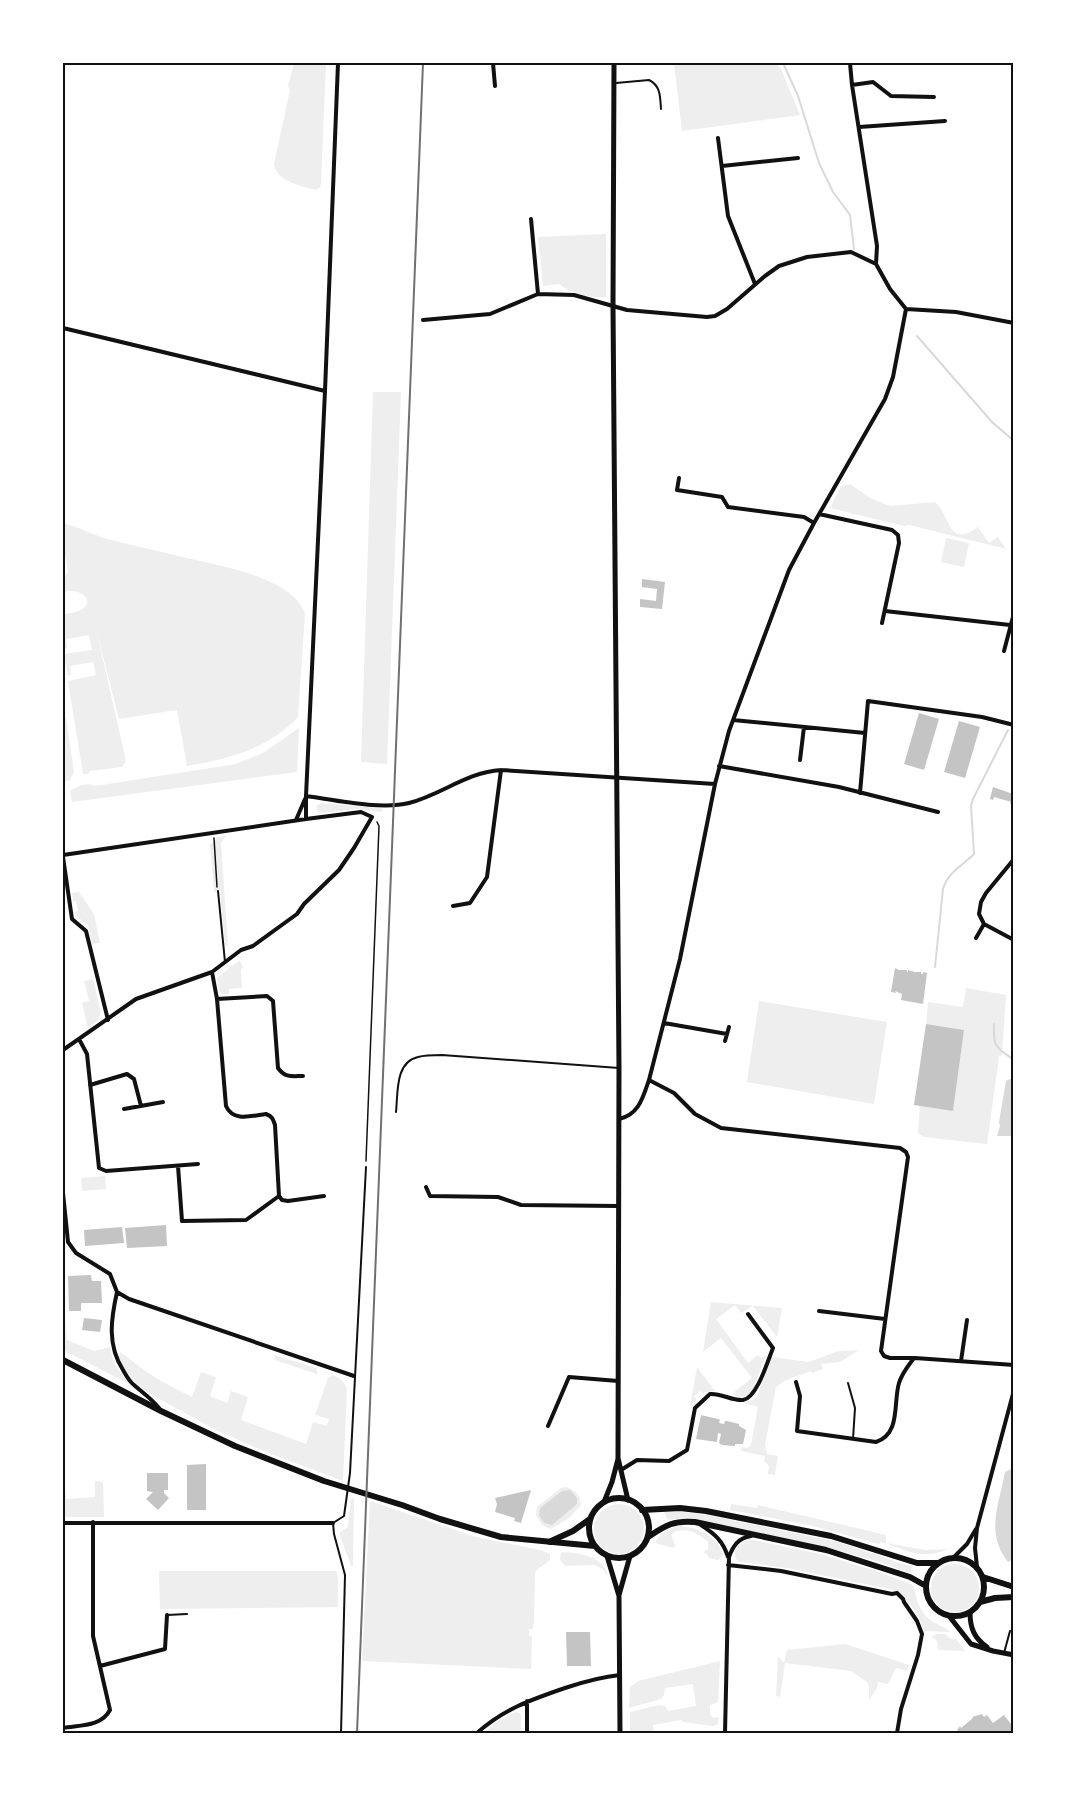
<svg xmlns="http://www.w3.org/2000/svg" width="1077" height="1796" viewBox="0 0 1077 1796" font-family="'Fira Sans Condensed',sans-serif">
<rect width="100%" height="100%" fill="#fff"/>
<!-- green -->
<path fill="#eee" d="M294,63h32l-5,121 -1,3 -4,3c-15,-4 -40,-9 -42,-26l16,-74 -2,-4z
M674,63h102l5,6 19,46 -118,16z
M606,234v63c-17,1 -34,-3 -47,-13l-16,2 -5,-49z
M373,392h28l-14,372 -26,-2z
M850,484l20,14 20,8 45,-4c17,15 12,47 43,25l11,16 9,-6 8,12 -97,-24 -5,1 -74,-18 11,-22z
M63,523c16,4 32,13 48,17 25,6 51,12 76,18 34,8 104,19 118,55l-7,104c-30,32 -70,42 -111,49l-10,-56 -58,9 -23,-90 30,132 -4,6 -32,4 -2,3h-5l-15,-93 28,-6 -3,-13 -23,4 1,9 -3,1 -4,-22 28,-4 -3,-15 -23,4 1,9 -3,1 -1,-2v-33c40,-3 24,-28 0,-22v-11l5,-10 -5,-26z
M946,538l23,5 -5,24 -23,-5z
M63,714l3,3 8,55 -4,8 -7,2z
M299,728l-2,44 -225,30 -2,-11c9,-5 15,-9 25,-5l141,-22 27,-11z
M321,803l61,5v4l-25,-3 -36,4 -3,-1 -2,-6z
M226,836l-5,7 7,102 -3,1 -5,-55 -6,1 -4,-48 4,-2 3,-5z
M79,892l15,22 6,29 -8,1 -4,-19 -12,-9 -1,-4 3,-1 -2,-10h-3l-1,-8z
M240,960l3,8 -2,1 1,19 -13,1v5h-7l-3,-2 -2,-14z
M93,979l8,34 -3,8 -10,7 -6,-25 7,-2 -5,-20z
M966,988l40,7 -4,60 -3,2 -12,87 -63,-7 -6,-4 2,-27 33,4 11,-80 -38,-6 2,-22 35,5z
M759,1001l128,21 -13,82 -127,-22z
M105,1176l1,13 -24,2 -1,-13z
M711,1302l71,6 -5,29 -24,-31 -12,7 -6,-8 -19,14 32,44 10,-8 3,3 5,-3 -14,37 -8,5 -9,-1 -2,-3 19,-15 -31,-40 -18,14z
M63,1317l2,1 2,22 27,11 16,-4 4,16 15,21 -66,-34z
M859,1350l-19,12 -19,2 2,5 -11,4 -1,-2 -27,10 -8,6 -11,58 2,9 11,2 -3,19 -7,-1 1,-8 -5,-5 1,-5 -24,-5 1,-4 5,1 4,-3 7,-38 -15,-4 9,-3 5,-4 15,-39 37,5 29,-11z
M120,1352c7,4 13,10 20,15 16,12 34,21 52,30l9,-25 15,5 -6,19 17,7 4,-12 17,6 -7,23 65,24 7,-22 14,4 2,-7 -14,-4 13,-37 5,-3c8,3 11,7 14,14l-4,92 -82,-31 -45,-20 -73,-40 -15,-15 -7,-12 -2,-6z
M274,1355l42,13 2,5 -1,1 -42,-14z
M697,1367l18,24 -9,1 -3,2 -3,-3 -6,5 3,4 -7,6z
M95,1481l8,1 1,35h-40l-1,-33 2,1 1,14 29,-2z
M566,1487c10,3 14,8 15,18l-12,13 -18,11 -9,-4 -6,-10 1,-8 24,-19z
M351,1498l3,1 -1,67h-2l-11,-30v-4l8,-5z
M370,1501l106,36 64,13 10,4v6c-5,5 -12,7 -15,13l-1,48 -1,8h-4v7l3,1 -1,32 -169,-8z
M731,1504l26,4 1,-3 128,30v8l39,7 24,-1c-30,12 -40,1 -68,-7l-2,2 -70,-19 -79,-15z
M594 1529a25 25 0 1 1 50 0a25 25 0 1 1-50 0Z
M675,1511l32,4 131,27 74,25 -2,6c-54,-21 -109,-31 -165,-43 -24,-5 -53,-15 -77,-10l-4,-8z
M681,1526c18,2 37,10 42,29l-5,5 -9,-2 -2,-4 -4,-2 5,-3v-7c-9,-9 -27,-17 -37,-7l4,10 -1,3 -19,-5c4,-10 15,-16 26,-17z
M749,1539l71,15 53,16 38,14 3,3c3,15 7,30 23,37 5,3 8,3 13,8l-26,-1c-3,-13 -18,-36 -30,-41l-107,-22 -47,-6 -4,-3 -2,-8 4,-6z
M563,1552c18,1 40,4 45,24l-6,-7 -7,-4 -30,1 -5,-6 1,-7z
M931 1588a24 24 0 1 1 48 0a24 24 0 1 1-48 0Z
M159,1571h177l2,6v30l-178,2z
M936,1634h9l6,5h5l9,12 -27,-1c0,-7 0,-11 -7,-13z
M845,1644l64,21 -2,6 -11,-3 -8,16 -10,-2 -1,6 -8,12v-13l-2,-5 -16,-11 -66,-8 -5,34 -4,-1 2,-40 6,7 3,-13z
M720,1661l-2,41 -8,3v9l3,4 4,-1 2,1 -2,7 -4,1 -30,-4 -2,-2 -28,5 1,7 -2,1h-22v-21l29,-7 6,1 3,5 28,-5 -3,-22 -28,4 -1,7 -3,4 -32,9 1,-21 8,-6z
M516,1712l5,2v19h-36l9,-10z"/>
<!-- water -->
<path fill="#d9d9d9" d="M1010,1079l4,2v55h-17l3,-10 -1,-4 7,-41z
M1011,1469l3,1v89l-6,3c-23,-29 -9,-57 -3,-90z
M570,1490l7,8v6l-25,21 -8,-2 -5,-8 1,-7 22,-17z"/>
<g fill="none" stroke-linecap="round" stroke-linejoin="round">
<!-- stream -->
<path stroke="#d9d9d9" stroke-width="2" d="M783,63l15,33 21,67 14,29 17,23 4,34
M917,336l75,86 22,19
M935,967l8,-78c5,-17 19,-23 31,-35l-3,-48 2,-7 35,-69
M994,1024c-1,24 2,23 20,36"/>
</g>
<!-- building -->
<path fill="#c4c4c4" d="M642,579l23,3 -3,27 -22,-2v-8l16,2 1,-12 -15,-2z
M919,713l20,6 -15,51 -20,-6z
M959,721l21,6 -15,51 -21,-6z
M993,787l20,7 -1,4h2v7l-4,-1 1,-2 -17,-5 -1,3 -3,-1z
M895,968l4,2h7l2,2v-2l7,2h6v2h2v-2l4,1 -4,31 -22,-4 1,-6 -7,-3 1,2 -5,-1z
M926,1024l38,6 -11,81 -39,-6z
M166,1225l1,21 -40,2 -2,-20z
M122,1227l2,16 -39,3 -1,-16z
M91,1275l1,6h9l1,22h-21v8h-12l-1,-35z
M84,1318l18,2 -2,12 -18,-2z
M701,1415l17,4 2,1 -1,3 5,1 1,-3h2l12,3v2l7,4 -3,14h-8v2l-13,-1 -3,-2 2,-9 -3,-1 -1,9 -21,-3z
M206,1464v46h-19v-45z
M147,1473h21v17h-4v3l5,5 -11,12 -12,-11 7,-7 -6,-1z
M531,1490l-10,33 -7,-2 1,-3 -20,-6 2,-8 -2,-6z
M566,1632h24l1,34h-24z
M982,1714l2,3 3,-2 6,8 11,-8 10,13v5h-54l-3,-3 3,-4 1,2 12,-10 -1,-1z"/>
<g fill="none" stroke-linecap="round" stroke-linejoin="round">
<!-- path -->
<path stroke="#111" stroke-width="1.5" d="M214,838l3,49
M366,1161l13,-335 -2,-4"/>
<!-- service -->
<path stroke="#111" stroke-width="2" d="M616,83l33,-3c12,6 11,17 12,29
M218,891l7,71
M396,1112c2,-19 -1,-50 22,-55 7,-2 17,-2 24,-2l177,13
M848,1383l7,25 -2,31
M167,1615l20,-1
M1004,1653l6,-22
M341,1733l4,-158 -11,-41 -1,-11 11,-7 6,-43 16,-306"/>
<!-- minor -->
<path stroke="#111" stroke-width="4" d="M493,63l2,23
M850,63l2,22 25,161 -1,18 14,25 16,20
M852,85l21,-3 18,14 43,1
M859,127l86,-6
M718,138l10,78 27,68
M722,166l76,-8
M531,219l7,75
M906,309l50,3 58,11
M423,320l67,-6 48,-20 36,1 53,15 80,7 8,-1 12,-7 38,-33 14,-10 28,-9 44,-5 25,12
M63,328l262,63
M679,478l-2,12 45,7 6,10 76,10 10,6
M819,514l73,16 6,5 1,8 -17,80
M885,611l125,14
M1004,651l10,-38
M733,720l132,13
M800,760l4,-33
M719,766l120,21 99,25
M860,793l8,-92 114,16 32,8
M306,796c29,4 75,14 103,7 32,-8 58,-31 92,-33l214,14
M306,819v-23l19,-405 13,-328
M296,820l9,-21
M63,855l243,-36 55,-7 11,5 -18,31 -15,22 -35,34 -7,10 -44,32 -12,4 -29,22 -76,27 -73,51
M63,857l9,62 14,12 22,89
M1014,859l-28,34 -5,9 -2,12 5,10 30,16
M453,906l17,-3 17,-26 14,-107
M976,938l8,-14
M212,972l5,27 9,107c7,16 25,10 40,8 6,2 7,5 9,11l4,71 3,4 6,1 36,-5
M217,999l50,-3 6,5 5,67c7,10 14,8 25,8
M664,1023l63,11
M79,1039l8,15 12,114 7,3 92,-7
M725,1041l4,-14
M649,1080l25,13 21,21 26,14 179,20 6,4 2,5 -27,194 3,5 6,2h25l99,7
M90,1085l37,-11 7,5 7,27
M124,1109l39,-7
M619,1119c20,-4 24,-22 30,-39l31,-121 35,-175 14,-53 60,-161 25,-47 71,-124 8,-22 13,-68
M178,1166l4,55 64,-1 33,-24
M426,1187l4,9 68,1 23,8 97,1
M63,1193l5,49 8,11 34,21 7,18
M117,1292l12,7 225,77
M117,1292c-6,27 -10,53 6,78 3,5 6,11 11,15 9,8 17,13 25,23
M819,1311l66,8
M961,1361l6,-41
M796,1382l4,14 -3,35 79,11c25,-8 17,-39 23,-59 3,-10 9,-17 15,-25
M548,1426l21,-49 49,4
M621,1470l16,-10 32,1 18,-11 8,-42 15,-14c11,-1 22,7 33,6 14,-2 25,-40 30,-52l-25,-34
M63,1523h270
M701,1525c14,9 22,16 27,32
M953,1558l14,-14 9,-15
M728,1565l53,6 111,23 5,-1 6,6 1,3 13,19 5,13 -4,21 -17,54 -4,24
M977,1567l-2,-19 2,-20 37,-138
M100,1666l65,-17 2,-34
M63,1728c17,-3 38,-1 47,-18l-17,-74v-114
M477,1733c27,-24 53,-33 88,-45 18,-6 35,-11 55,-13
M527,1733v-32
M725,1733l4,-176c4,-11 9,-19 22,-21"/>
<!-- tertiary -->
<path stroke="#111" stroke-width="5" d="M970,1612c0,16 4,26 17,35
M949,1616l22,28 22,7 21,4"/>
<!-- secondary -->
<path stroke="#111" stroke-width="5" d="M614,63l-1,243 6,762 -1,390 10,42
M604,1502l8,-20 6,-23
M607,1556l12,40 1,137
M619,1595l11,-39"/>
<!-- primary -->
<path stroke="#111" stroke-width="6" d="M63,1360l98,51 74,35 89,35 78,24 38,14 61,18 94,9
M589 1528a30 30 0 1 1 60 0a30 30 0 1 1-60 0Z
M642,1510l38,-2 26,3 125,25 86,27h21
M648,1537c17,-11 25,-17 47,-15l131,28 84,27 16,9
M549,1542l24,-11 17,-12
M926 1587a29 29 0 1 1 58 0a29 29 0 1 1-58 0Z
M983,1577l31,10
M980,1602l15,-4 19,-1"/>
<!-- rail -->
<path stroke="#707070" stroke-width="2" d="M357,1733l66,-1670"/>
</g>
<!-- border -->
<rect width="1077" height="1796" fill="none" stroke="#ffffff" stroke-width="129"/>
<rect x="64" y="64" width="948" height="1668" fill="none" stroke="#111" stroke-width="2"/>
</svg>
